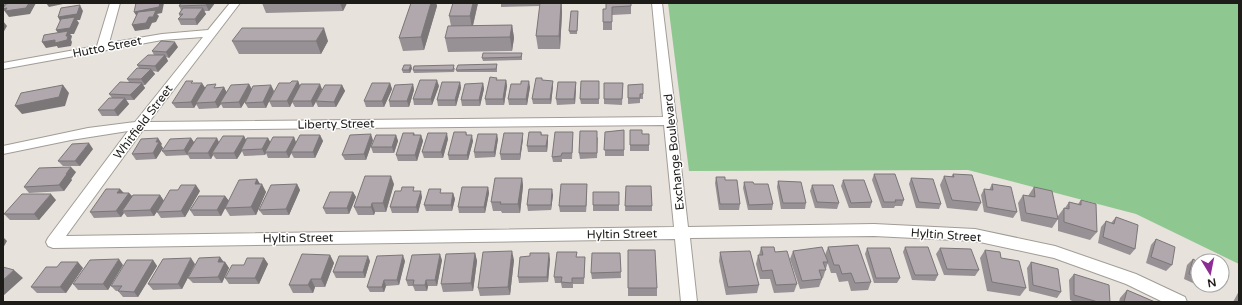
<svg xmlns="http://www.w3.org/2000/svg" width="1242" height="305" viewBox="0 0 1242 305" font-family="'Varela Round',sans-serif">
<rect width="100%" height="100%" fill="#e7e2db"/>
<!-- green -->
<path fill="#8ec78f" d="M668,3h571v261l-103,-50 -168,-44 -279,1z"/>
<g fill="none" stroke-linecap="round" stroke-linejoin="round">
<defs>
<path id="minor" d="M110,3h10l-11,40 53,-9 46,-4 22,-27h10l-91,119 514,-5 -11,-114h10l14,115 1,3 -1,2 12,104 186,-3 101,5 80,17 81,28 49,23 2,5h-24l-37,-18 -72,-26 -79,-17 -101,-5 -184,2 7,64h-16l-6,-63 -622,9 -5,-2 -2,-4 2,-4 80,-107 -57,9 -68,14v-8l85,-18 47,-6 68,-85 -41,3 -159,29v-6l94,-17zM664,125l10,102 -608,9 77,-106z"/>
</defs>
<!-- minor casing -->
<use href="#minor" stroke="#a19d96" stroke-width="2"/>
<!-- minor -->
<use href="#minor" fill="#fff" fill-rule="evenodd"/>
</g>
<!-- wall -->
<path fill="#979094" d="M181,3h34l-6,8h-5l2,3 -9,11h-16l-3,-6 2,-2 -1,-3 2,-4 -2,-4z
M262,3h85l-4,8 -77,2z
M411,3h25l1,3 -13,44 -21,1 -4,-13z
M478,3l-5,23 39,-1 2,13 -2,13 -64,1 -3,-14 6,-12 -2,-10z
M501,3h61v10l-2,36h-22l-2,-13 4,-30 -39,1z
M606,3h25v11l-19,1v15h-9v-21h3z
M578,11l-1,23h-7l-1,-3z
M232,41h96l-7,13h-82z
M178,47l-9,11 -3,-1 2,4 -10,11 -5,-1 2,3 -10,11h-2l2,3 -11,12h-8l3,4 -11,12h-16l-4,-6 14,-12 -3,-4 20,-12 -2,-3 12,-11 -2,-3 17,-10 -2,-4z
M522,53v7l-39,1 -1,-3z
M497,64v8h-40l-1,-2z
M412,68l-2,5h-7l-1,-3z
M455,68l-1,4 -40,1 -1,-3z
M542,78v2l11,6 -2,18h-18l-1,-5z
M506,80l1,6 -3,19h-18l-1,-6z
M298,81l2,5 22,3 -3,7 23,-11 3,6 -9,16h-18l-2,-5 -3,5h-18l-3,-5 -2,5h-18l-3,-6 -3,7h-18l-3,-5 3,-6 -7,11h-18l-2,-4 -3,4 -19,1 -3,-5 -2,4h-18l-4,-5 22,-20 11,5 19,-1 2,5 23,-8 3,5 22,2 -5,10 21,-18z
M599,81v23h-18l-1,-5z
M460,82l1,6 -5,18h-18l-1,-6z
M576,82v6l-1,16 -18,1 -1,-6z
M390,83l2,6 -8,18h-18l-2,-6z
M483,83l1,6 -4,17h-18l-1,-6z
M623,83l-1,22 -18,-1v-5z
M413,84l1,6 -5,17h-19l-1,-6z
M628,85l15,9v5h-3v4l-12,1z
M439,86l-7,19h-18l-1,-6z
M530,87l-3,18h-18l-1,-6z
M624,130v26h-19v-24z
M630,130l19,15v6h-19z
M466,132l1,3 6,6 -5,19h-19l-1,-5z
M541,132l1,3h6v6l-1,11h-19l-1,-6z
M414,133l1,2h6l2,6 -6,20h-19l-2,-6z
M320,135l3,6 -8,17h-21l-3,-5 -2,5h-21l-2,-5 -1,2 -21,1 -2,-5 -5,8h-21l-3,-4 -2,4h-21l-2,-4 -22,1 -4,-5 29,-13 3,4h25l25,-6 2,4 22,-2 2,5 24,-6 2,5z
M396,135l2,6 -4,12h-21l-2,-6z
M598,137l-1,21 -17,1 -1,-6z
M573,138l-1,21h-10v3h-9l-1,-5z
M448,139l-5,19h-19l-2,-6z
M498,139l-3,18 -20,1 -1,-6z
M523,139l-3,21h-19l-1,-6z
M373,140l-7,20h-21l-3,-5z
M162,144l-1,1 2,3 -7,11 -20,1 -4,-6z
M93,149l-13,17h-17l-5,-5z
M76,172l-5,7 1,1 -8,11 -35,2 -5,-6z
M874,174l30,26 -2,6h-7l-1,2h-12l-10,-28z
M953,174l28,29 -4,8 -30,-3 -7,-23 4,-9 7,1z
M716,177l9,3 15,24 -1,6h-20l-4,-27z
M522,178l1,8 -3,27h-18l-1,-2h-8l-2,-9z
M911,178l30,26 -2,5 -23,-1 -7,-24z
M257,179l3,5 6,8 -10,23 -26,1 -5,-8 -4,8h-27l-4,-6 35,-14 4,5z
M843,180l29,22 -2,6h-21l-8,-22z
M778,181l28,22 -1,6h-24l-4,-22z
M744,182l10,2 19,20 -1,6h-24l-5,-22z
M297,184l3,6 -11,25h-26l-4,-5z
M394,184l-8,28h-11l-1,3h-16l-4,-8z
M587,184l-1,28h-26l-1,-6z
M992,184l25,28 -4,6 -29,-6 -3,-17 3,-6 5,1z
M812,185l27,18 -2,6 -22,-1 -5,-17z
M626,186l26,20v5h-27z
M488,187l1,6 -4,20h-26l-1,-6z
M1034,187l24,32 -6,9 -31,-7 -3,-18 5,-8 5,1z
M120,189l3,4h6l3,3 28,-1 4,6 -10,15 -27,1 -3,-4 -3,4 -27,1 -4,-6z
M200,191l-15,26 -24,1 -4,-6z
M416,191l6,6 -4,16h-26l-2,-6z
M353,192l3,5 -7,17h-23l-3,-6z
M619,192v19h-26v-6z
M453,193l2,6 -3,12h-26l-2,-6z
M553,195l-2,15 -23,1 -1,-6z
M56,200l-17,20h-29l-6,-6z
M1081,200l16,32 -7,8 -32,-9v-15l6,-8h1l4,-6 9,2z
M1116,217l19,32 -5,6 -32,-12 3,-16 5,-6 5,2z
M1156,239l16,26 -6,6 -20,-8 5,-18z
M761,247l14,5 22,32 -3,8 -20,1 -4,-14h-10l-4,-15 2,-9h1z
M828,247l43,35 -3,8 -17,1 -3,-10 -9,1 -3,-9h-5l-6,-18z
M905,247l33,28 -3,6 -23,-1 -9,-28z
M867,248l33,30 -3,5h-23l-9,-29z
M940,248l39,22 -4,6 -31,-1 -8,-21z
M628,250l29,38v8h-29z
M985,250l16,8 25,30 -6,8 -33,-5 -7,-33z
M793,251l35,11 -5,16h-2l1,1 -3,8 -19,2 -10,-30z
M720,252l39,33 -2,8 -31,2 -7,-34z
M475,253l2,8 -4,30 -30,1 -2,-8z
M620,253l1,25 -29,1 -1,-6z
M330,255l4,8 -9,24h-10l-2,6h-20l-4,-8z
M530,256l20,3 -2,23 -29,1 -1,-6z
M220,257l4,5h1l4,6 -7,15h-29l-5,-5z
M577,257h8l-1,27h-11v4h-11l-1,-5h-6l-1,-6z
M264,258l4,6 -9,20h-30l-4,-6 19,-13z
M1193,259l5,3v23h21v2l-6,5 -29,-13 3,-14z
M153,260l4,6 -19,31h-15l-5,-6h-2l-5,-5z
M442,260l-5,26h-9l-1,5h-12l-2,-5h-5l-2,-6z
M514,260l-4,35 -30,1 -2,-8z
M370,261l-5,17h-29l-3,-6z
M405,261l-6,24 -13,1 -2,6h-14l-3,-5z
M1031,262l30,30 -4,6 -28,-7 -2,-23z
M195,264l-13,25 -29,1 -5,-6z
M123,265l-15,25h-30l-5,-6z
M57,267l26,1 -17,25h-29l-6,-6z
M1074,274l36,28h-35l-5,-2 -1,-20z
M1127,290l28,12h-36l1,-4z
M1239,291v11h-6z"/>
<!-- shaded-wall -->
<path fill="#7b7678" d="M3,3h1l1,2 31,-2 -6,11 -21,3 -6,-8z
M46,3h18l-1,1 -14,3z
M160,3h4l-2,10 -5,1 2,2 -3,6 -4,1 -3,6 -14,2 -3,-6 5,-8 -3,-5z
M208,3h7l-6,8 -3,-6z
M340,3h7l-4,8z
M431,3h5l1,3 -13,44 -3,-13z
M473,3h5l-6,26 -2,-13z
M561,3l1,10 -2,36 -1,-13z
M80,5l3,6 -3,9h-3l2,3 -5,11h-4l2,2 -1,4 1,2 -1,4 -13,2 -1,-2 -11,2 -4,-6 18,-6 -4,-6 5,-7 -3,-6z
M203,8l3,6 -9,11 -2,-6z
M3,21l4,5 -4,7z
M512,25l2,13 -2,13 -2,-14z
M324,28l4,13 -7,13 -5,-13z
M175,42l3,5 -9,11 -3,-6z
M165,55l3,6 -10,11 -3,-6z
M411,65l1,3 -2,5 -1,-3z
M151,69l4,5 -10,11 -4,-6z
M437,80l2,6 -7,19 -1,-6z
M506,80l1,6 -3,19 -1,-6z
M298,81l2,5 -10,21 -3,-6z
M529,81l1,6 -3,18 -1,-6z
M553,81v5l-2,18 -1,-5z
M460,82l1,6 -5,18 -1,-6z
M576,82v6l-1,16 -1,-5z
M142,83l3,5 -11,12 -4,-5z
M202,83l4,6 -12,19 -3,-6z
M390,83l2,6 -8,18 -2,-6z
M483,83l1,6 -4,17 -1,-6z
M249,84l3,6 -11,18 -2,-6z
M320,84l2,5 -9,18 -2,-6z
M413,84l1,6 -5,17 -2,-6z
M63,85l6,8 -4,13 -43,8 -7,-8z
M271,85l3,6 -8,17 -3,-6z
M342,85l3,6 -9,16 -2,-5z
M224,87l3,6 -7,10 1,1 -3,4 -3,-6z
M125,98l4,6 -11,12 -4,-6z
M447,133l1,6 -5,19 -2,-6z
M523,133v6l-3,21v-6z
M371,134l2,6 -7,20 -2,-6z
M497,134l1,5 -3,18 -1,-5z
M320,135l3,6 -8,17 -2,-6z
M396,135l2,6 -4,12 -2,-6z
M421,135l2,6 -6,20 -2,-6z
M472,135l1,6 -5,19 -1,-5z
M548,135v6l-1,11 -1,-6z
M244,136l3,6 -6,8 1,1 -5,8 -3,-6z
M294,137l2,6 -7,15 -3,-6z
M158,138l4,6 -1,1 2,3 -7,11 -3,-6 3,-11z
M191,138l4,6 -8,9 1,3 -4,-6z
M217,138l3,6 -8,9 1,2 -2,4 -3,-6z
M268,138l3,5 -6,9 1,1 -1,2 -3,-6z
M89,143l4,6 -13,17 -5,-5z
M71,167l5,5 -5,7 1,1 -8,11 -5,-6 7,-11z
M391,176l3,8 -8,28 -3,-9z
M522,178l1,8 -3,27 -2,-9z
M257,179l4,7 1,-2 4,8 -10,23 -5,-8 4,-23z
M297,184l3,6 -11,25 -3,-6z
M587,184v6l-1,22v-6z
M196,185l4,6 -15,26 -4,-6z
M488,187l1,6 -4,20 -1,-6z
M120,189l5,5 -8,-1z
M552,189l1,6 -2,15v-5z
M421,191l1,6 -4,16 -2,-6z
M353,192l3,5 -7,17 -2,-6z
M129,193l5,5 -12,13 2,2 -3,4 -5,-6z
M453,193l2,6 -3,12 -1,-6z
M51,194l5,6 -17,20 -5,-6z
M160,195l4,6 -10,15 -4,-6z
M225,196l4,5 -8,15 -4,-6z
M372,203l3,9 -1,3 -3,-8z
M3,237l4,4 -4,7z
M512,251l2,9 -4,35 -2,-8z
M475,253l2,8 -4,30 -2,-8z
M549,253l1,6 -2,23 -1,-5z
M440,254l2,6 -5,26 -2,-6z
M330,255l4,8 -9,24 -4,-8z
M403,255l2,6 -6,24 -2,-5z
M368,256l2,5 -5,17 -2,-6z
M220,257l4,6 -6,-1z
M191,258l4,6 -13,25 -4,-5z
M264,258l4,6 -9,20 -4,-6z
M119,259l4,6 -15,25 -5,-6z
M153,260l4,6 -19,31 -4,-5z
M78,262l5,6 -17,25 -6,-6z
M225,262l4,6 -7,15 -4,-6z
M14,270l9,8 -20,18v-16z
M311,279l4,8 -2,6 -5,-8z
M384,280l2,6 -2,6 -2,-5z
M426,280l2,6 -1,5 -2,-6z"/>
<!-- building -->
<path fill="#b0a8ac" stroke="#7b7678" d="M10,3h19l-3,5 -21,3 2,-3 -4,1v-1l3,-4z
M136,3h24l-1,4 -25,5z
M181,3h27l-2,2 -27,1z
M411,3h20l-10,34 -22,1z
M453,3h20l-3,13h-21z
M540,3h21l-2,33h-23z
M606,3h25v3l-19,1v15h-9v-13h3z
M80,5l-3,9 -19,3 3,-9z
M183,8h20l-8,11h-17l5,-5h-4z
M156,10l-3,7h-4l-3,6 -14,2 6,-13z
M571,11h7l-1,20h-8z
M75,17l-5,11 -14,2 5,-11z
M512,25l-2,12 -65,1 3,-12z
M242,28h82l-8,13h-84z
M68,31l-2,5h2l-1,4 -12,3v-3l-13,2 2,-7z
M161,41l14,1 -9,10 -14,-1z
M483,53h39l-1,4 -39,1z
M148,55h17l-10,11 -18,-1z
M497,64l-1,5 -40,1 2,-5z
M404,65h7l-2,5h-7z
M454,65l-1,5h-40l1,-4z
M137,68l14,1 -10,10h-14z
M490,77l7,1 -1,2h10l-3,19h-18z
M536,78h6v2l11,1 -3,18h-18z
M420,80h17l-6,19h-18z
M186,81h7l-2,2h11l-11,19 -19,1z
M292,81h6l-11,20h-18l10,-18h11z
M521,81h8l-3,18h-18l3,-15h10z
M581,81h18v18h-19z
M120,82l22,1 -12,12 -21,-1z
M442,82h18l-5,18h-18z
M558,82h18l-2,17h-18z
M372,83h18l-8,18h-18z
M483,83l-4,17h-18l4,-16z
M604,83h19l-1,16h-18z
M216,84l-2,4 10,-1 -9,15 -19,1 11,-18z
M249,84l-10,18 -19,1 11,-18z
M301,84h19l-9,17h-19z
M413,84l-6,17h-18l6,-16z
M643,84v10h-3v4h-12v-13z
M63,85l-4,12 -44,9 6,-13z
M271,85l-8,17 -18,1 8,-17z
M325,85h17l-8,17 -18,-1z
M109,98h16l-11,12h-16z
M624,130v20h-20l1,-18z
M630,130h12v4h7v11h-19z
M580,131h17v22h-18z
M454,132h12v3h6l-5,20h-19z
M529,132h12v3h7l-2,11h-19z
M555,132h18l-1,21h-10l-1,3 -9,1z
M403,133h11l-1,2h8l-6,20h-19z
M428,133h19l-6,19h-19z
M504,133h19l-3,21h-20z
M371,134l-7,20 -22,1 8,-20z
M478,134h19l-3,18h-20z
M300,135h20l-7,17h-22z
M376,135h20l-4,12h-21z
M223,136h21l-10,17h-22z
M273,137h21l-8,15h-21z
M158,138l-2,4h3l-6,11 -21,1 9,-15z
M191,138l-7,12 -22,1 8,-12z
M197,138h20l-9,15h-21z
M247,138h21l-6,11 -21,1z
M89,143l-14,18h-17l14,-17z
M71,167l-5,7h1l-8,11 -35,2 15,-19z
M874,174h21l9,26h-9l1,2h-12z
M953,174l19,1 9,28 -29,-3 -8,-24 10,1z
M365,176h26l-8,27h-11l-1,4h-17z
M716,177h9v3h12l3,24h-20z
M495,178h27l-4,26h-18l1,-2h-10z
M911,178l22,1 8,25 -22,-2z
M257,179l-2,5h7l-11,23 -26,1 14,-28z
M843,180h21l8,22 -21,1z
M778,181l23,1 5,21h-23z
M744,182h9l1,2h14l5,20 -24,1z
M297,184l-11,25 -27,1 12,-25z
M561,184h26l-1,22h-27z
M992,184l19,3 6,25 -30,-5 -3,-18 9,1z
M181,185h15l-15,26 -24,1 13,-22h8z
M812,185h21l6,18 -22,-1z
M626,186h25l1,20h-27z
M402,187h12l-1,4h8l-5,16h-26l5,-16h6z
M462,187h26l-4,20h-26z
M1034,187l18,4 6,28 -32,-6 -3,-18 12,2z
M106,189h14l-3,4h12l-13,18 -26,1z
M429,189h12l-1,4h13l-2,12h-27z
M529,189h23l-1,16h-24z
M330,192h23l-6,16h-24z
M593,192h26v13h-26z
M22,194h29l-17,20h-30z
M133,195h27l-10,15 -28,1z
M199,196h26l-8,14h-27z
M1081,200l15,4 1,28 -33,-10v-14l5,1v-7l12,3z
M1116,217l22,8 -3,24 -32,-12 3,-16 8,3z
M1156,239l19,8 -3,18 -21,-8z
M858,245l13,37 -16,1 -4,-10 -9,1 -3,-9h-5l-6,-18z
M761,247h13l1,5 12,-1 10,33 -21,1 -4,-15 -10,1 -4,-16h5z
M822,247l6,15h-5l3,8h-7l3,9 -20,2 -9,-30z
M905,247h23l10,28h-23z
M867,248h23l10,30h-24z
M940,248l31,1 8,21 -32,-1z
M628,250h27l2,38h-29z
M985,250l15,2 1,6 18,3 7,27 -34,-6z
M512,251l-4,36 -30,1 5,-36z
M750,251l9,34 -31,2 -8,-35z
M557,252h20l-1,5h9l-1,21h-12v5l-11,-1 1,-5h-8z
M475,253l-4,30 -30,1 5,-30z
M530,253h19l-2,24h-29l2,-20 10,-1z
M592,253h28l1,19 -30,1z
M302,254l28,1 -9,24h-10l-3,6h-19z
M440,254l-5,26h-9l-1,5h-12l1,-5h-8l6,-25z
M403,255l-6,25h-13l-2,7h-15l10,-31z
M339,256h29l-5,16h-30z
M220,257l-2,5h7l-7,15 -30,1 11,-20z
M191,258l-13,26h-30l15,-25z
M247,258h17l-9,20h-30l7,-13h12z
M119,259l-16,25h-30l17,-24z
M1193,259l5,3v15l-9,-3z
M127,260h26l-19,32 -16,-1 4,-5h-11z
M61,262h17l-18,25h-29l15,-20h11z
M1031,262l27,7 3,23 -28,-7z
M3,267l11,3 -11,10z
M1074,274l35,11 1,17h-12l-24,-7z
M1127,290l28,12h-31z"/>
<g text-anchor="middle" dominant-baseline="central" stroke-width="3" stroke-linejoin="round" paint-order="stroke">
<!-- street labels -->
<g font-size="12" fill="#1d1c19" stroke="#fff">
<text transform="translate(107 47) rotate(-11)">Hutto Street</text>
<text transform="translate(143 122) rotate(-53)">Whitfield Street</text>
<text transform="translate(336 124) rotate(-1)">Liberty Street</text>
<text transform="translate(674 152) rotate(-96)">Exchange Boulevard</text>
<text transform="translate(622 234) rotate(-1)">Hyltin Street</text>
<text transform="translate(946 235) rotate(4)">Hyltin Street</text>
<text transform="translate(298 238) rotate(-1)">Hyltin Street</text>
</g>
</g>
<!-- border -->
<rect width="1242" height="305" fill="none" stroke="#1d1c19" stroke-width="8"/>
<!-- north arrow -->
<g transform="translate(1210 273) rotate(170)"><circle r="19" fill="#ffffff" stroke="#a5a4a3"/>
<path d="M0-3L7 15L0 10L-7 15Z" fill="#8d2c94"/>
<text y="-6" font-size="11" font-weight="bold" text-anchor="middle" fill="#1d1c19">N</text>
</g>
</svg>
